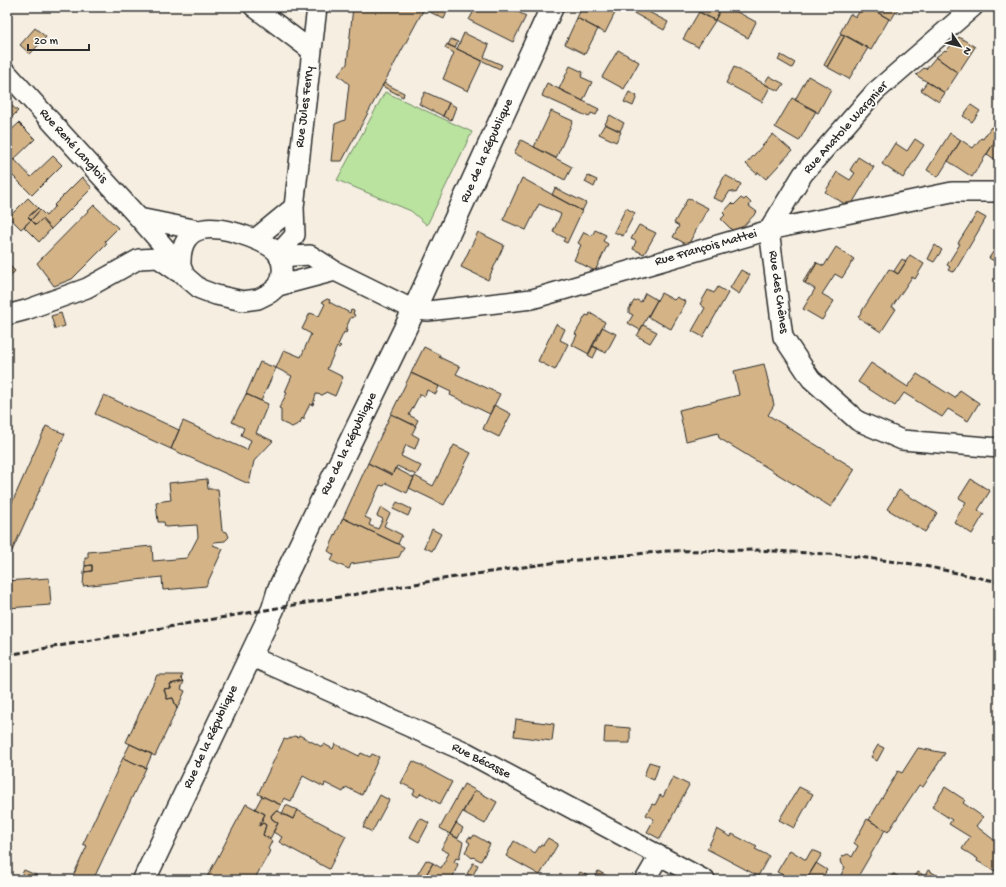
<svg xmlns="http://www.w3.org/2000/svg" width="1006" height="887" viewBox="0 0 1006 887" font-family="'Gochi Hand',sans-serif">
<rect width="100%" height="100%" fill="#f5eee1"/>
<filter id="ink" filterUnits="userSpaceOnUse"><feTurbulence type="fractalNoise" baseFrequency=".025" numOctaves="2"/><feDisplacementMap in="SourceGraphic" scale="8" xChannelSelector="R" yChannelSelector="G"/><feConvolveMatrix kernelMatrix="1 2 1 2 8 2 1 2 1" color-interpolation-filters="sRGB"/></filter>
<g filter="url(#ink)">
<!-- green -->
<path fill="#b9e39f" stroke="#728765" d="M385,92l87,40 -45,93 -16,-14 -74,-31z"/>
<!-- building -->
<path fill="#d4b487" stroke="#2b2b2b" d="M353,7h72l-83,154h-11l4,-37 10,-4 4,-36 -11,-9 9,-11z
M425,7h24l-5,12 -20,-10z
M476,7h32l18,9 -13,26 -44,-22z
M582,7h36l-13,26 -28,-15z
M623,7h16l29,15 -4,8z
M690,7h32l-7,13z
M722,7h6l28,15 -8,16 -33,-18z
M862,7h6l21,12 -18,31 -31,-17 10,-19 6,3z
M868,7h31l-8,13z
M699,12l16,9 -17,26 -15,-8z
M577,18l21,11 -13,25 -20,-10z
M35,28l11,9 -16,17 -10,-9z
M464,33l25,12 -5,12 18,8 -2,4 -43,-20z
M841,34l4,1 -18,32 -3,-2z
M845,35l23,13 -19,31 -22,-12z
M959,37l16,10 -17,26 -22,-16 9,-7 1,1z
M451,39l7,3 -3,6 -7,-3z
M447,44l35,17 -14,30 -25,-12 11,-26 -9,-5z
M618,50l21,12 -15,27 -22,-12z
M781,55l14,8 -3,5 -14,-8z
M936,57l22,16 -13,20 -29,-18 8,-7 2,1z
M570,66l13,6 -2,5 11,5 -9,19 -24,-12z
M734,67l36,20 -8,15 -36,-19z
M769,76l15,8 -5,7 -15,-7z
M808,76l23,13 -13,24 -23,-13z
M927,82l18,11 -6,9 -18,-12z
M384,83l20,10 -1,4 -21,-11z
M547,83l52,26 -3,6 -5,-2 -2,4 -47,-21z
M425,92l24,11 -6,13 -24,-12z
M629,92l8,4 -4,10 -9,-4z
M792,98l24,13 -17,30 -24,-14z
M7,102l11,9 -11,11z
M449,103l7,4 -5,13 -8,-4z
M971,105l9,6 -8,11 -9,-6z
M551,111l22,10 -17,37 -22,-11z
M610,115l14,8 -4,8 -15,-7z
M19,123l16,16 -28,27v-32z
M605,124l16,8 -5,10 -17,-8z
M991,127l8,4v4l-27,42 -24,-16 13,-21 12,8 8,-10 2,1z
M950,133l11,7 -23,37 -11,-7z
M773,134l19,17 -26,28 -8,-7 -1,2 -11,-10z
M999,135v27l-12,-8z
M915,139l9,6 -21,33 -21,-14 13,-21 12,8z
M521,140l51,27 -7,13 -51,-27z
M53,156l9,9 -30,30 -25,-25v-4l7,-7 17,18z
M858,157l16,10 -24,40 -25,-15 12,-20 13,8 5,-7 -5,-3z
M725,175l16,9 -5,9 -6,-2 -7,11 -10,-4z
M588,176l9,4 -3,7 -9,-5z
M82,177l10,11 -41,41 -9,-10 -6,6 -5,-5 9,-10 6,6 9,-10 -1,-1z
M522,178l60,33 -15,32 -4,-2 2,-3 -12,-6 8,-18 -22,-10 -13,26 -23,-10z
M555,188l31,15 -4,8 -30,-16z
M28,198l10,10 -10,9 3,3 -10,9 -12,-12z
M688,198l20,10 -20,37 -15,-8 6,-11 -5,-3z
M741,198l3,2 2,-2 5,5 -2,3 8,6 -21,22 -15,-15 4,-4 -2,-2 9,-10 2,2z
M94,205l24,23 -13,13 2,3 -35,35 -18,7 -17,-23z
M38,208l2,2 -9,10 -3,-3z
M626,208l9,5 -12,23 -9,-4z
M977,213l9,5 -31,53 -3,1 -4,-2 2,-3 -3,-2 13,-21 -2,-1z
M42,219l9,10 -12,13 -15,-15 7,-7 5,5z
M639,225l17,8 -12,21 -11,-5 3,-8 -5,-2z
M595,230l11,5 -3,6 5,3 -13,27 -21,-11 7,-15 -3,-2 6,-11 8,4z
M478,232l26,13 -16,35 -27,-13z
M935,245l7,5 -8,12 -6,-3z
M836,247l18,12 -12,19 -7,-4 -13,20 12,7 -12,19 -19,-11 12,-20 -10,-6 12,-20 7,3z
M995,249l4,3v12l-10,-6z
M910,255l14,9 -9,15 -3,-2 -20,30 4,2 -15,23 -23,-15 31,-48 9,5z
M902,259l4,3 -8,12 -4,-3z
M816,262l1,1 -12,20 -2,-1z
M7,263l8,8 -8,9z
M741,270l9,5 -11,19 -9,-6z
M718,287l10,6 -25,44 -11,-6 13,-23 -5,-4 8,-14 6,3z
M645,293l12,7 -17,30 -12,-7 5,-8 -4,-2v-4l5,-8 3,-1 4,2z
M661,293l13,7 3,-3 9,5 -15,27 -23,-12z
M327,299l3,1 -1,2 21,11 1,-3 3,1 -1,3 2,1 -2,3 -2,-1 -6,13h2l-1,3 -2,-1 -6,13 3,1 -2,2 -2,-1 -10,22 16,8 -8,19 -9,-4 -3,3 -7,-1 -3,11 -3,-1 -6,12v4l-2,-2 -2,5 -8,4 -11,-5v-13l-2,-1 8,-15 -2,-1 7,-16 -16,-8 8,-18 17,7 10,-23 -9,-5 8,-16 9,3 6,-12 -3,-2z
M61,313l4,13 -10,3 -4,-13z
M590,313l15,9 -16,32 -17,-9 5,-10 -2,-1 11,-19 3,1z
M556,324l9,5 -5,11 8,4 -13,26 -17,-9z
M643,325l14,7 -7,11 -13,-7z
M602,327l14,7 -10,19 -14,-7z
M592,346l6,2 -5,10 -5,-3z
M424,347l16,8 -1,2 21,10 -4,7 44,20 -10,20 -40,-19 1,-3 -40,-19z
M260,362l16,6 -15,33 -15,-7z
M871,363l37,24 9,-13 38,24 5,-8 19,13 -11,18 -20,-12 -6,8 -38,-24 -9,13 -37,-24z
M764,364l10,41 -6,10 87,54 -24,38 -112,-69 -1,-5 -32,8 -7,-31 60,-15 -5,-24z
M411,373l28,13 -3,8 -9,-4 -2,6 -5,-2 -11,21 9,5 -3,6 -24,-12z
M246,394l22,10 -12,29 17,8 -19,20 -5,23 -78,-35 12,-28 64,29 4,-10 -10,-5 3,-7 -12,-6z
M104,395l75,35 -8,19 -76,-35z
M494,405l17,9 -12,23 -16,-8z
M391,414l25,12 -4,8 7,4 -4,11 -9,-4 -5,11 20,10 -5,9 -19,-9 -5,9 -24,-12z
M46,426l19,8 -53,117 -5,-2v-35z
M454,445l17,8 -27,52 -35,-17 6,-12 18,10z
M368,463l24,12 3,-7 19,10 -7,15 -21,-10 -2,3 -4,-1 -15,32 6,3 -2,5 9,4 5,-10 -6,-3 4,-9 9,6 -6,13 18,9 -4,9 -55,-26z
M207,479l1,10h10l4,42 5,1 2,5 -4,4 -11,1 -1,3 10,4 -17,37 -43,4 -1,-13 -79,9 1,-14 8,-1v-6l-7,1v-8h3v-6l64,-6 1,15 34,-3 11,-21 -1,-12 -32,2 -1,-5h-6l-2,-20 15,-2 -2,-17z
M971,479l19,12 -12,19 6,4 -12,20 -18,-12 12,-20 -7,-4z
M899,490l38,23 -12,19 -38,-23z
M397,502l14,7 -3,7 -15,-7z
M343,518l61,29 -5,10 -48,7 -2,5 -18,-8 3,-6 -6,-4z
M432,529l9,5 -9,17 -8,-4z
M92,565v6l-8,1 1,-6z
M49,578l2,27 -44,3v-27z
M157,675h26l-2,3 3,3 -14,3 1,4 -7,1 3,10 6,-1 4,11 -22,47 -29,-14z
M184,681l-3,8 4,2 -8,18 -4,-11 -6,1 -3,-10 7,-1 -1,-4z
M516,719l38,5 -2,17 -38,-5z
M605,726l25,2v15h-26z
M299,735l23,12 2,-3 9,5 2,-5 24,12 2,-3 9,4 2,-3 7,3 -17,38 -16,-8 -3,5 -18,-9 -1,4 -21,-11 -12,25 -7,-3 -3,7 -23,-11 26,-55 3,1 7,-4 4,1z
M130,744l22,10 -6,14 -23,-10z
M878,745l6,3 -7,13 -6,-4z
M918,748l27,5 -22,34 -4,-2 -31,47 -19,-12 29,-49 4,2z
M123,758l23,10 -53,112h-22l16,-34 -4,-2z
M413,761l39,21 -12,22 -19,-11 -3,4 -5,-3 2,-4 -14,-7z
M649,762l10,3 -5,15 -10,-4z
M673,777l16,8 -29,54 -13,-7 7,-13 -8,-4 6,-11 3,1 5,-10 3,2z
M464,784l11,6 -25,44 -10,-6z
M799,787l14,7 -19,34 -15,-8z
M945,787l20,13 -2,3 20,14 -7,9 23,18v29l-22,-12 1,-2 -16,-10 8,-12 -21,-13 3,-4 -20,-13z
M475,790l22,12 -12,22 -22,-12z
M380,795l9,5 -17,32 -9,-5z
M262,796l19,9 -3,6 -4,1 -3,4 1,3 6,4 -8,16 -7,-4 3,-10 -3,-2 -4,3 6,-12 -10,-5z
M246,804l19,10 -6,12 4,-3 3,2 -3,10 9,6 -4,8 2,2 -16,29h-46l-2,-1z
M286,805l11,5 -4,9 -11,-5z
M297,810l49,26 -17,33 -50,-27 3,-5 -9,-5 5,-9 -6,-4 -1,-3 3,-4 4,-1 15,8z
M420,818l9,5 -10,19 -9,-5z
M867,819l18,11 -29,50h-10l-6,-3 5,-10 -4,-3 -1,-4 3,-4 5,-2 4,3 6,-11 -4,-3z
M456,823l7,5 -5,10 -8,-4z
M717,829l14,8 1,-3 25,13 -2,2 14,7 -11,20 -51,-27z
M450,834l13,8 -4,17 -3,-1 -2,4 4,2 -6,15 -3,-1 -1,2h-25l10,-17 8,5 8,-15 -8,-4z
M474,835l16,9 -9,17 -8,-4 -1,1 -7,-6 5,-9 -3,-2 2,-4 3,1z
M548,838l10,6 -18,31 -34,-19 8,-15 21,12 6,-9 2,1z
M790,850l16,10 5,-9h4l7,3 -16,26h-14l-15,-8z
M426,860l7,3 -10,17h-9z
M473,863l5,2 -6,12 -5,-3z
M816,863l11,7 -6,10h-15z
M24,870l14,6 -2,4h-17z
M928,870l17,10h-32l5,-8 7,4z
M598,871l16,9h-21z
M580,872l14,7 -1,1h-17z
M893,874h1l9,6h-14z"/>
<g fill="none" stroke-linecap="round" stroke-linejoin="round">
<defs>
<path id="minor" d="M254,7l58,44
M7,73l132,145 42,48 4,10 15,13 16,6 27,6 15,-2 12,-6 8,-7 57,-15
M139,218l59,12
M769,230l14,107 28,42 47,42 44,19 97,8
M769,230l34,-56 72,-82 98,-85
M255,239l39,-32
M278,254l17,-19 -1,-28 23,-200
M279,257l31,-2 25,16 79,39 14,1 104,-12 237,-69 183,-38h47
M181,266c-2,-47 36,-41 68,-29 9,4 23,8 29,17 6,10 5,22 0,32
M7,315l19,-5 61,-22 52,-29 19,-1 20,14
M250,656l216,96 239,128
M645,880l14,-24"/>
<path id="secondary" d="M144,880l129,-271 6,-20 135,-279 138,-303"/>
</defs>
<!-- minor casing -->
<use href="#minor" stroke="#2b2b2b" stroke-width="22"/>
<!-- secondary casing -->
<use href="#secondary" stroke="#2b2b2b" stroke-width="25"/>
<!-- minor -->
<use href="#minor" stroke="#fdfcf7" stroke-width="19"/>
<!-- secondary -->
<use href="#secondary" stroke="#fdfcf7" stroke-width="22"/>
<!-- rail -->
<path stroke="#2b2b2b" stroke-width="3" stroke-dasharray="6 3" stroke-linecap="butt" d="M7,655l442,-77 109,-16 109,-11 90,-1 87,5 76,10 79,17"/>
</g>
</g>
<g text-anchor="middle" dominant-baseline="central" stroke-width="4" stroke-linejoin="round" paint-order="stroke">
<!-- street labels -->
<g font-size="13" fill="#2b2b2b" stroke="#fdfcf7">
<text transform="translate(305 107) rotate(-83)">Rue Jules Ferry</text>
<text transform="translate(846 128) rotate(-48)">Rue Anatole Wargnier</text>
<text transform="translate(73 146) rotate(48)">Rue René Langlois</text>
<text transform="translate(487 151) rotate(-66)">Rue de la République</text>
<text transform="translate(706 248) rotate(-16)">Rue François Mattei</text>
<text transform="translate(778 292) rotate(82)">Rue des Chênes</text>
<text transform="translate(349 444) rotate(-64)">Rue de la République</text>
<text transform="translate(211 737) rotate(-65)">Rue de la République</text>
<text transform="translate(481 761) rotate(27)">Rue Bécasse</text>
</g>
</g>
<!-- margin -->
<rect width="1006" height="887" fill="none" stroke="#fdfcf7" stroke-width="24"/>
<rect x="12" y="12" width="982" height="863" fill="none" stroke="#2b2b2b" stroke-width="1.5" filter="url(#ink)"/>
<!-- north arrow -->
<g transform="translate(960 46) rotate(125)" stroke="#fdfcf7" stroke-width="3" paint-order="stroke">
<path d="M0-3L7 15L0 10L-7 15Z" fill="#2b2b2b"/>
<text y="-6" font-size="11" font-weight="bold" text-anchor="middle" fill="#2b2b2b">N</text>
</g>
<!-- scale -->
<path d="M28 44v6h61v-6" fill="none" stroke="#2b2b2b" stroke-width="2"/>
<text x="34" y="44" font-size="12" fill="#2b2b2b" stroke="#fdfcf7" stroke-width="3" paint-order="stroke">20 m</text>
</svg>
